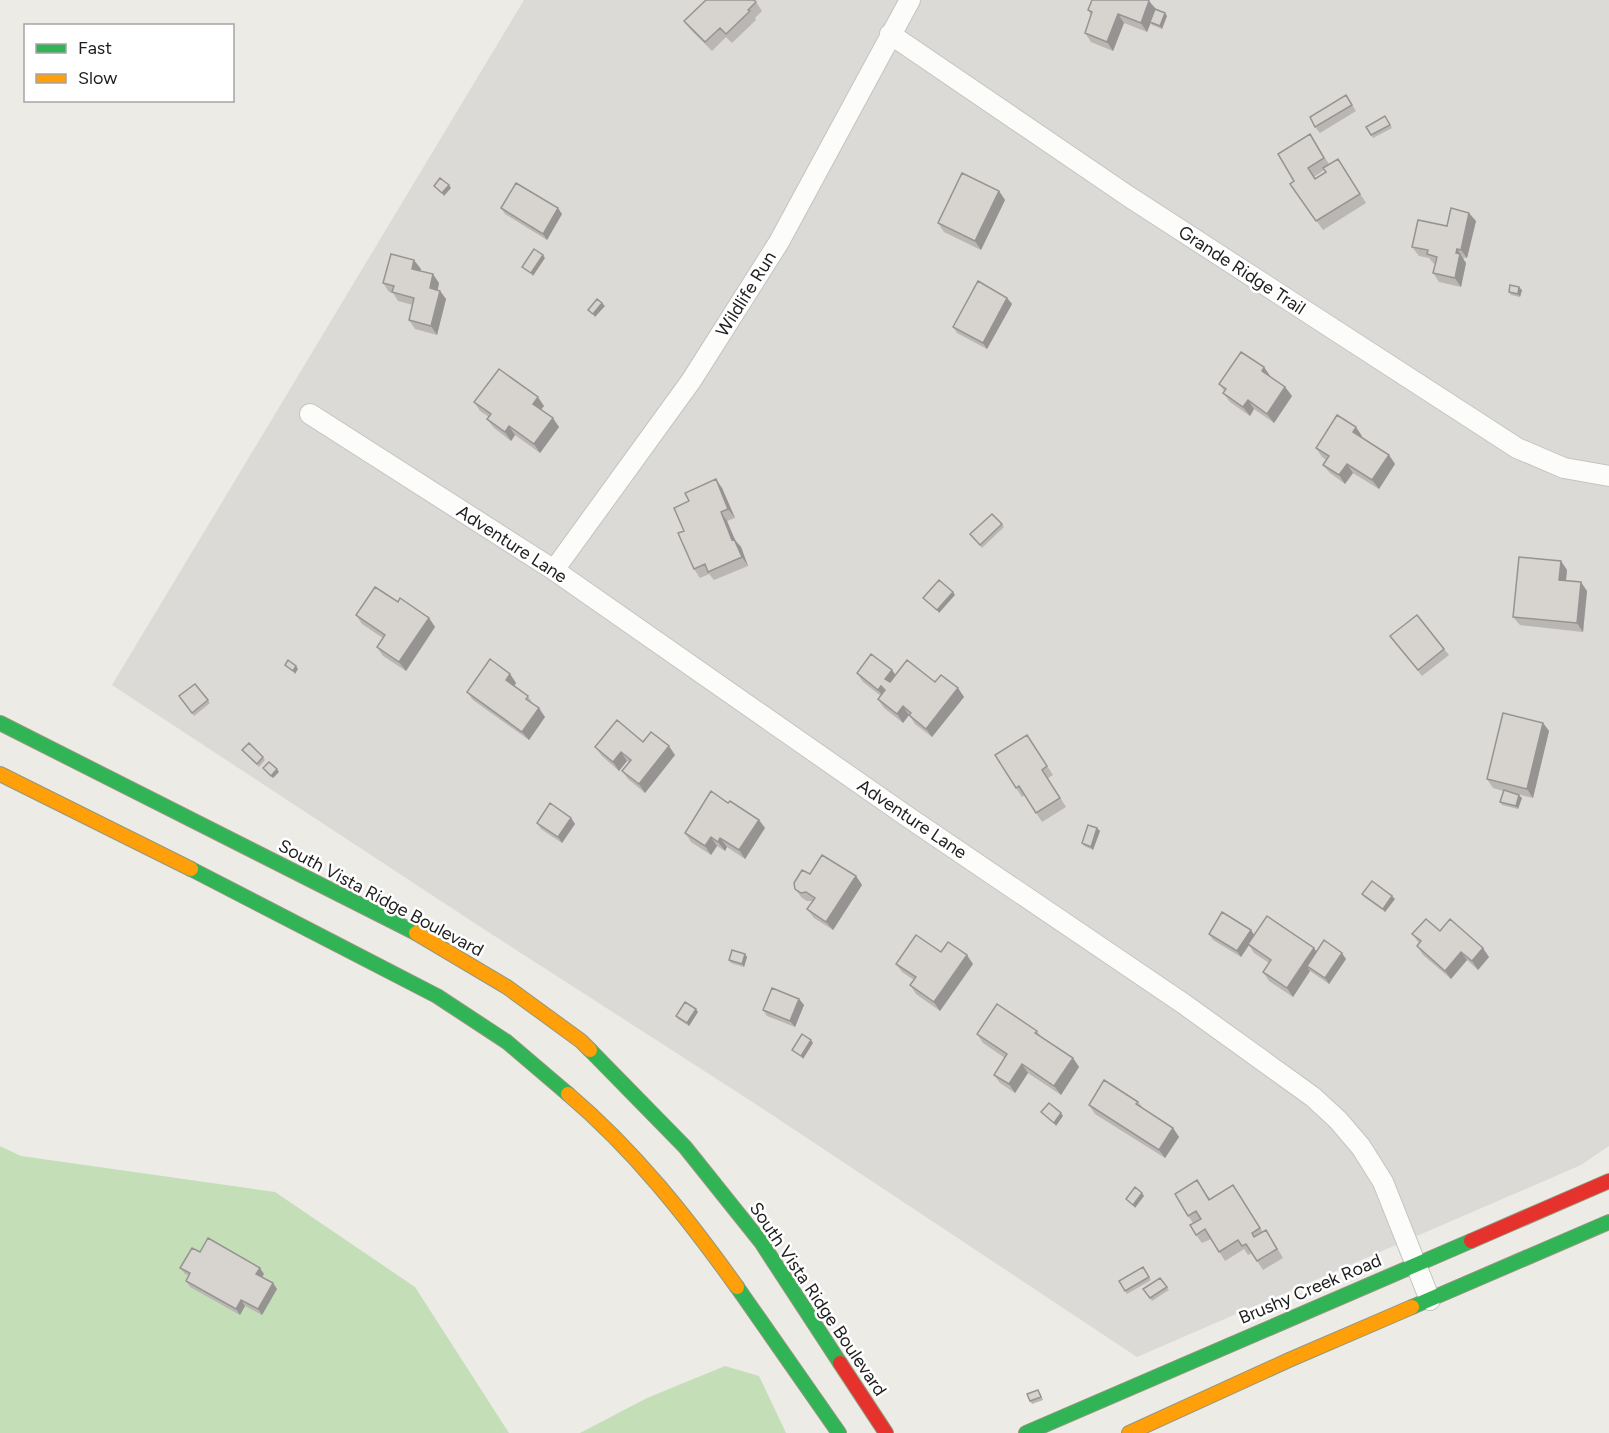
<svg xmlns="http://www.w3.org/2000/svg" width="1609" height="1433" viewBox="0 0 1609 1433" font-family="Figtree,sans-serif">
<rect width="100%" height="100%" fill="#ecebe6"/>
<!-- residential -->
<path fill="#dbdad7" d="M524,0h1085v1146l-28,19 -444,192 -383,-254 -275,-177 -367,-241z"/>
<!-- forest -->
<path fill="#c4deb8" d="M0,1146l21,10 254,36 140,95 94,146h-509z
M725,1366l34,10 27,57h-206l67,-35z"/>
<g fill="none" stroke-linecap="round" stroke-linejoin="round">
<defs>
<path id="street" d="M890,34l238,162 389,252 47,20 45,8
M310,414l244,156 351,245 279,189 129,93 25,23 23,27 22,35 47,118
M554,570l137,-189 88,-139 131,-242"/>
<path id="fast" d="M0,723l416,210
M191,869l246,127 70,46 61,52
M590,1050l95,97 76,95 79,121
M737,1287l102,146
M1412,1307l197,-85
M1026,1433l445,-192"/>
<path id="slow" d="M0,774l191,95
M416,933l91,54 74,54 9,9
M568,1094c66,56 119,123 169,193
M1129,1433l160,-73 123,-53"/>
<path id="jam" d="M1471,1241l138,-60
M840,1363l46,70"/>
</defs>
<!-- street casing -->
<use href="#street" stroke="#c5c4c2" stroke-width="22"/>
<!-- fast casing -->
<use href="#fast" stroke="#93977d" stroke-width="16"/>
<!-- slow casing -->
<use href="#slow" stroke="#93977d" stroke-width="16"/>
<!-- jam casing -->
<use href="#jam" stroke="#93977d" stroke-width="16"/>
<!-- street -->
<use href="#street" stroke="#fcfcfb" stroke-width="20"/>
<!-- fast -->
<use href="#fast" stroke="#30b455" stroke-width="14"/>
<!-- slow -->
<use href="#slow" stroke="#ff9f0a" stroke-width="14"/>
<!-- jam -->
<use href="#jam" stroke="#e5322d" stroke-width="14"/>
</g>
<!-- wall -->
<path fill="#b9b6b3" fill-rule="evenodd" d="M756,2l6,9 -7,7 1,2 -24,23 -6,-6 -14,14 -22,-22 -6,-8z
M1155,9l12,7 -5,13 -10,-4 -1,-2 -4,9 -23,-9 -11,28 -22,-9 -6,-9 6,-18 -3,-5z
M1346,95l10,16 -36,22 -5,-6z
M1385,116l7,12 -19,10 -7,-11z
M1310,134l19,30 9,-5 28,44 -43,27 -33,-46 4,-3zM1324,170l2,2 -10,7 -2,-2z
M999,191l6,9 -24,50 -37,-18 -6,-9z
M501,208l61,6 -15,26 -42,-26z
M1476,221l-9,37h-3l-1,1 3,4 -5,24 -22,-5 -6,-9 2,-9 -2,-1 -4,-5 -10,-2 -7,-9 35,-21z
M421,269l-1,2 19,12 -1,7 2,1 6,8 -9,36 -22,-6 -6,-9 4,-15 -15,-4 -5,-8 -4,-1 -6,-9z
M1522,290l-2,7 -9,-2 -2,-3z
M1007,298l5,6 -25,45 -30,-16 -4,-6z
M1264,367l6,9 15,11 7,9 -18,27 -20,-14 -4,7 -20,-14 -7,-9 2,-1 -6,-8z
M474,402l70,4 -3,4 18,17 -19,26 -25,-18 -4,6 -17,-13 -7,-9 2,-2 -9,-6z
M1362,436l-1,1 28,18 6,9 -16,25 -26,-16 -8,11 -15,-11 -7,-8 3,-5 -4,-3 -6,-9z
M722,488l13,30 -8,3 7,18 7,8 7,19 -34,14 -5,-6 -9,4 -6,-9 -10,-38z
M1002,524l2,3 -22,21 -12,-14z
M1561,561l6,9 -1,11 21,10 -4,41 -63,-7 -7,-8z
M398,602l31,16 6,9 -29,44 -23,-15 -6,-9 6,-9 -21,-14 -6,-9z
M1390,636l54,13 5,6 -27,21z
M892,670l4,5 39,7 23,6 6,9 -32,40 -17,-13 -6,-9 -6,8 -19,-15 -6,-9 3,-3 -18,-14 -6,-9z
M510,674l6,9 -2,3 14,10 5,8 12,13 -16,23 -56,-40 -6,-8z
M195,684l15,19 -16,13 -15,-20z
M1543,723l6,8 -16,67 -23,-6 12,6 -4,11 -16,-4 -2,-3 3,-11 -10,-3 -6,-9z
M1027,735l26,40 -5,3 18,29 -24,15 -17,-27 -3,2 -6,-9z
M643,742l32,13 -30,38 -17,-14 -6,-8 7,-9 -2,-1 -8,10 -17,-15 -7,-9z
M242,750l21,7 2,3 -6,7z
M728,803l31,17 6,8 -20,31 -18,-12 -2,4 -8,-5 -6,9 -20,-13 -6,-9z
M571,818l4,6 -13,19 -21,-14 -4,-6z
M1097,828l3,3 -7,19 -9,-4 -2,-3z
M810,874l46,2 6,9 -29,45 -19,-12 -7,-9 6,-8h-6l-5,-3 -7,-9z
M1362,894l33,5 -10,13 -21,-15z
M1440,931l49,26 -11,13 -11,-10 -16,19 -28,-24 -6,-9 2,-3 -7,-9z
M1209,934l45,1 60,13 3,4 29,7 -17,25 -19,-13 -17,26 -24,-16 -6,-9 6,-9 -15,-10 -5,-8 -8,12 -28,-17z
M941,952l32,12 -33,47 -24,-17 -6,-9 4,-5 -12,-8 -6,-8z
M745,954l2,3 -3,10 -13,-4 -2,-3z
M799,999l5,6 -9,22 -28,-11 -4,-6z
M698,1012l-9,14 -11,-7 -2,-3z
M1037,1031l5,7 31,20 6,9 -18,28 -33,-22 -13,20 -15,-10 -6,-8 11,-17 -22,-15 -6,-9z
M1138,1102l5,6 30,20 6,9 -14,21 -70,-44 -6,-9z
M1197,1180l13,19 23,-14 30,47 9,7 11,19 -20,12 -11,-17 -4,2 -4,-6 -19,12 -14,-22 -9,4 -6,-8 -3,-12 -5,-7z
M1143,1267l8,13 -24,14 -8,-13z
M180,1268l84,6 -2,3 11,6 4,6 -15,26 -17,-9 -5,9 -50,-28 -4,-6 3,-5 -4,-2z
M1160,1278l9,12 -17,11 -9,-12z
M1040,1393l3,7 -11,4 -2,-3z"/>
<!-- shaded-wall -->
<path fill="#969492" d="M1149,1l7,8 -9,23 -6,-9z
M1165,13l2,3 -5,13 -2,-3z
M1118,14l6,9 -11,28 -6,-9z
M449,185l2,3 -7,8 -2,-3z
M999,191l6,9 -24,50 -6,-9z
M558,208l4,6 -15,26 -4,-6z
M1469,213l7,8 -9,37 -6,-8z
M1457,249l9,14 -5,24 -6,-9z
M543,255l2,3 -12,18 -2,-3z
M414,260l7,9 -3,8 -6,-8z
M433,274l6,9 -3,14 -6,-9z
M1519,287l3,3 -2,7 -2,-3z
M440,291l6,8 -9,36 -6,-9z
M1007,298l5,6 -25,45 -4,-6z
M602,303l3,3 -10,11 -2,-3z
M1264,367l6,9 -8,-5z
M1285,387l7,9 -18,27 -7,-9z
M538,397l6,9 -5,6 -6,-8z
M1248,400l6,9 -4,7 -7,-9z
M553,418l6,9 -19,26 -6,-9z
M509,426l6,9 -4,6 -6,-9z
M1356,427l6,9 -3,5 -6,-9z
M1389,455l6,9 -16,25 -7,-9z
M1347,464l6,9 -8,11 -6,-9z
M716,479l6,9 13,30 -7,-9z
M721,512l6,9 12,28 -7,-9z
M734,539l7,8 7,19 -6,-9z
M1561,561l6,9 -2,19 -6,-9z
M1581,582l6,9 -4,41 -6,-9z
M953,592l2,3 -16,18 -2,-3z
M429,618l6,9 -29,44 -7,-9z
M296,666l2,3 -3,5 -2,-3z
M892,670l6,9 -6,9 -7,-9z
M510,674l6,9 -4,6 -6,-9z
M881,686l6,9 -2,4 -7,-9z
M958,688l6,9 -32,40 -6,-8z
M903,706l6,9 -6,8 -6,-9z
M539,708l6,9 -16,23 -7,-8z
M1543,723l6,8 -16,67 -6,-9z
M669,746l6,9 -30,38 -6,-9z
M621,752l6,9 -8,10 -6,-9z
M277,769l2,3 -6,6 -2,-2z
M1519,795l3,3 -4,11 -2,-3z
M571,818l4,6 -13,19 -4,-6z
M759,820l6,8 -20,31 -6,-9z
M1097,828l3,3 -7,19 -2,-3z
M711,837l6,9 -6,9 -6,-9z
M720,838l7,9 -2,4 -7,-9z
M856,876l6,9 -29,45 -7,-8z
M1392,896l3,3 -10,13 -2,-3z
M1251,930l4,6 -14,21 -4,-6z
M1314,948l6,9 -13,9 3,5 -17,26 -6,-9z
M1483,948l6,9 -11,13 -6,-9z
M1461,952l6,8 -16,19 -6,-8z
M1342,953l4,6 -17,25 -4,-6z
M745,954l2,3 -3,10 -2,-3z
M967,955l6,9 -33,47 -6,-9z
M799,999l5,6 -9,22 -5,-6z
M696,1009l2,3 -9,14 -2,-3z
M811,1040l2,3 -10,16 -2,-3z
M1073,1058l6,9 -18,28 -7,-9z
M1022,1064l6,9 -13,20 -6,-9z
M1061,1113l2,3 -7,10 -2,-3z
M1173,1128l6,9 -14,21 -6,-8z
M1142,1193l2,3 -9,12 -2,-3z
M260,1268l4,6 -4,6 -4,-6z
M273,1283l4,6 -15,26 -4,-6z
M241,1300l4,6 -5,9 -4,-6z"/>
<!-- building -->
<path fill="#d7d4d0" stroke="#969492" stroke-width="1.5" d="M706,0h48l2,2 -8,8 2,1 -24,23 -6,-6 -15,14 -21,-21z
M1092,0h56l1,1 -8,22 -23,-9 -11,28 -22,-9 7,-21 -4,-2z
M1155,9l10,4 -5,13 -10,-4z
M1346,95l6,10 -37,22 -5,-10z
M1385,116l5,9 -19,10 -5,-8z
M1310,134l14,24 -16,10 7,11 11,-7 -3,-4 15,-9 22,35 -44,27 -26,-37 4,-3 -16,-27z
M962,173l37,18 -24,50 -37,-18z
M440,178l9,7 -7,8 -8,-7z
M516,183l42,25 -15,26 -42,-26z
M1451,208l18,5 -8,37 -4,-1 -1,4 4,1 -5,24 -22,-5 4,-16 -10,-3 1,-4 -16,-3 6,-27 29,6z
M534,249l9,6 -12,18 -9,-6z
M391,254l23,6 -2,9 21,5 -3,14 10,3 -9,35 -22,-6 5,-22 -22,-6 2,-6 -11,-3z
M978,281l29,17 -24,45 -30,-16z
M1510,285l9,2 -1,7 -9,-2z
M597,299l5,4 -9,11 -5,-4z
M1241,352l23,15 -2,4 23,16 -18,27 -19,-14 -5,7 -20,-14 3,-4 -7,-5z
M499,369l39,28 -5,7 20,14 -19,26 -25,-18 -4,6 -18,-13 4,-5 -17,-12z
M1337,415l19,12 -3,5 36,23 -17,25 -25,-16 -8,11 -16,-10 6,-9 -13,-8z
M716,479l12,30 -7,3 11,28 2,-1 8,18 -34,15 -3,-8 -11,5 -16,-36 6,-2 -10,-23 15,-7 -4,-8z
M992,514l10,10 -22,21 -10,-11z
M1519,557l42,4 -2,19 22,2 -4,41 -64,-6z
M939,580l14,12 -16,18 -14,-12z
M375,587l23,15 2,-4 29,20 -30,44 -22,-15 8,-12 -29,-20z
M1417,615l27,34 -26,21 -28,-34z
M871,654l21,16 -7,9 5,3 17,-22 28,22 6,-7 17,13 -32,41 -17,-14 2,-2 -8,-7 -6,8 -19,-15 7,-9 -4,-4 -3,4 -21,-17z
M490,659l20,15 -4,6 22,16 -2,3 13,9 -17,24 -55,-40z
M288,660l8,6 -3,5 -8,-6z
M195,684l13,16 -16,13 -13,-17z
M1503,713l40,10 -16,66 -40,-10z
M617,720l26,22 8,-10 18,14 -30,38 -17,-13 9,-11 -10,-8 -8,10 -18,-15z
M1027,735l20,31 -5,4 18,28 -24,15 -17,-27 -3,2 -21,-33z
M249,743l14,14 -6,7 -15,-14z
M269,762l8,7 -6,7 -8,-8z
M1504,790l15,5 -3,11 -16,-4z
M711,791l17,12 2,-2 29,19 -20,30 -19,-12 -2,4 -7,-5 -6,9 -20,-13z
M550,803l21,15 -13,19 -21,-14z
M1088,825l9,3 -6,19 -9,-4z
M822,855l34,21 -30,46 -19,-13 8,-11 -9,-6 -5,1 -6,-4 -1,-6 8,-13 8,4z
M1372,881l20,15 -9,13 -21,-15z
M1222,912l29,18 -14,21 -28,-17z
M1267,916l47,32 -27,40 -24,-16 8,-12 -23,-16z
M1426,919l14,12 10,-12 33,29 -11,13 -11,-9 -16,19 -28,-25 4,-5 -9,-7z
M916,935l25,17 7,-10 19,13 -33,47 -24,-17 6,-8 -20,-13z
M1324,940l18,13 -17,25 -18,-12z
M732,950l13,4 -3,10 -13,-4z
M772,988l27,11 -9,22 -27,-11z
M685,1002l11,7 -9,14 -11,-7z
M997,1004l40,27 -2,2 38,25 -19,28 -32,-22 -13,20 -15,-9 13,-21 -30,-20z
M802,1034l9,6 -10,16 -9,-6z
M1104,1080l34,22 -2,2 37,24 -14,22 -70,-45z
M1049,1103l12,10 -7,10 -13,-11z
M1197,1180l12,20 24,-15 27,43 -8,5 2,4 12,-7 11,19 -20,12 -11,-17 -4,2 -4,-6 -19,12 -14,-23 -9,6 -6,-10 11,-6 -5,-8 -8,5 -13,-22z
M1135,1187l7,6 -9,12 -7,-6z
M208,1238l52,30 -4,6 17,9 -15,26 -17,-9 -5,9 -50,-28 4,-8 -10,-5 12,-20 8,4z
M1143,1267l6,10 -24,14 -6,-10z
M1160,1278l7,9 -17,11 -7,-9z
M1038,1390l3,7 -11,4 -3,-7z"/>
<g text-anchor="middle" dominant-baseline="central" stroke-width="5" stroke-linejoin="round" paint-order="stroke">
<!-- street labels -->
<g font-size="18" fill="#1e1e1e" stroke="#fff">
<text transform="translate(1242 270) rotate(33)">Grande Ridge Trail</text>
<text transform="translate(746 294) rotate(-58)">Wildlife Run</text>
<text transform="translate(512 544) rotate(33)">Adventure Lane</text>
<text transform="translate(912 819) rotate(34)">Adventure Lane</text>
<text transform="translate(381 898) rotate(28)">South Vista Ridge Boulevard</text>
<text transform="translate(1310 1289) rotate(-23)">Brushy Creek Road</text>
<text transform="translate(818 1299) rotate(56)">South Vista Ridge Boulevard</text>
</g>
</g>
<!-- legend -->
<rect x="24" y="24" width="210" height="78" fill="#ffffff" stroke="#a5a5a5" stroke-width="1.5"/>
<rect x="36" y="44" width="30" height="9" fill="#30b455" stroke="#a5a5a5" stroke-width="1.5"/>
<text x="78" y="54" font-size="18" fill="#1e1e1e">Fast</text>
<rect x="36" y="74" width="30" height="9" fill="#ff9f0a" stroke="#a5a5a5" stroke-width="1.5"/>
<text x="78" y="84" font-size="18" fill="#1e1e1e">Slow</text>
</svg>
